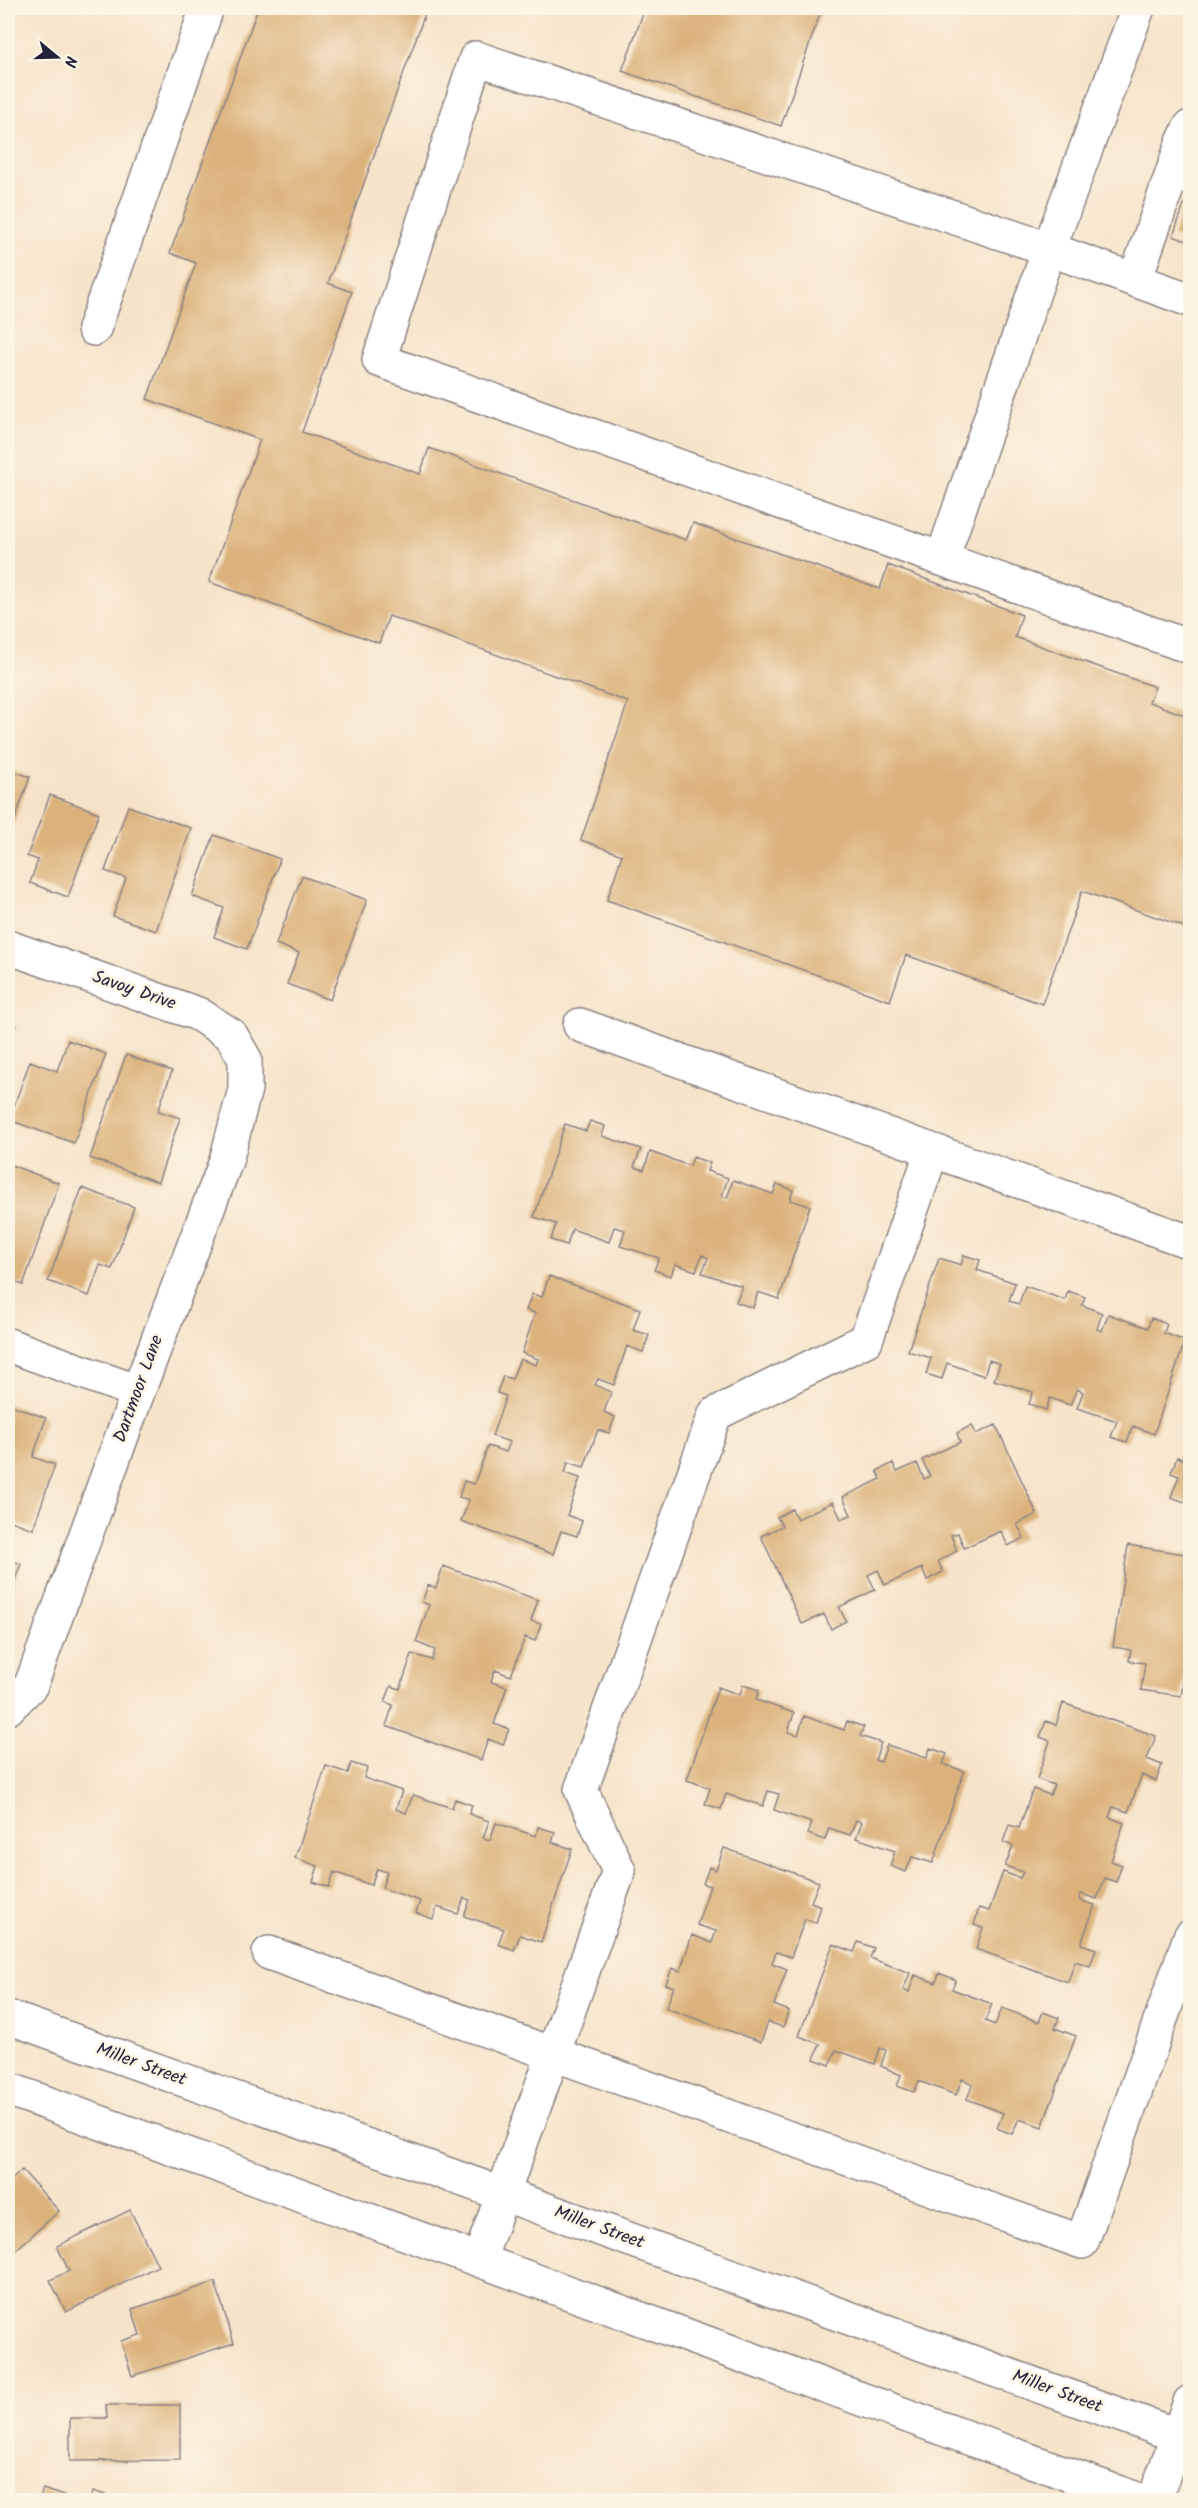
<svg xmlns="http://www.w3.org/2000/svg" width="1198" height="2508" viewBox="0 0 1198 2508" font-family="Kalam,sans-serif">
<rect width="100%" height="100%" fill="#fcf5e5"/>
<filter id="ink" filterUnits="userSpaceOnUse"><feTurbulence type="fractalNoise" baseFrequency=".0167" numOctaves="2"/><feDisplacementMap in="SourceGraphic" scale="12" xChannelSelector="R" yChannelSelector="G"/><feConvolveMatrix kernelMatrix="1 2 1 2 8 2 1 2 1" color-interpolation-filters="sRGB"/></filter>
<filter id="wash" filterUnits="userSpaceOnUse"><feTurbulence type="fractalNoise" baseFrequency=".008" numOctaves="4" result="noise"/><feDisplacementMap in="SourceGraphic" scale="24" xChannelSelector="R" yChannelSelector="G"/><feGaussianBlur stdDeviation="1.35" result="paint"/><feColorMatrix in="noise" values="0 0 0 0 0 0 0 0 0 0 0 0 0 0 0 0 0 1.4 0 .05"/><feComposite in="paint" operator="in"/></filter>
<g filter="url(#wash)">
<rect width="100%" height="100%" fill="#f6e4ca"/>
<g id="blocks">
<!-- building -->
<path fill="#dcb27b" d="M258,8h169l-99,275 24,9 -50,140 118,42 9,-26 257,92 7,-17 187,66 8,-24 134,50 -7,22 140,50 -6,15 41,15v212l-108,-38 -40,113 -136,-49 -16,46 -283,-101 15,-45 -41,-15 47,-138 -239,-86 -10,27 -170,-61 51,-142 -113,-41 49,-136 -26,-10z
M645,8h177l-41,118 -159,-55z
M1190,188v54l-17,-6z
M8,769l22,8 -22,62z
M50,795l49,18 -31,84 -38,-14 8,-23 -11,-4z
M128,806l63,22 -35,103 -43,-15 13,-38 -21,-7z
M214,835l66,24 -33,90 -33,-12 10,-29 -32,-12z
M302,876l65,24 -37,100 -43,-16 12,-31 -23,-9z
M8,1021l8,4 -8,23z
M68,1040l38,14 -32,89 -65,-23 21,-59 27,10z
M126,1055l46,16 -14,40 22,7 -22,64 -68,-24z
M590,1121l15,5 -3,10 39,13 -7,18 10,3 6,-18 40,14 3,-9 17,6 -3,8 21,7 -6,18 5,2 6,-18 40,14 4,-10 16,6 -3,10 20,6 -31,93 -21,-7 -5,16 -17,-6 6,-16 -40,-13 6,-15 -6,-3 -6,16 -21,-7 -4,12 -17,-6 5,-12 -39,-12 5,-16 -11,-3 -5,15 -37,-13 -5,16 -16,-5 5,-16 -22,-7 31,-93 21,7z
M8,1164l51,19 -36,102 -15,-6z
M82,1188l52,19 -22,62 -12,-4 -11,31 -41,-15z
M964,1255l16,5 -3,10 38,13 -6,18 10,3 6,-18 40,14 3,-9 17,6 -3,8 20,8 -5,16 5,2 6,-17 40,14 3,-10 16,6 -3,9 21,8 -31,93 -21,-8 -6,16 -16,-5 6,-16 -40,-13 6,-16 -6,-3 -7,16 -20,-7 -4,12 -17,-6 4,-12 -39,-12 6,-16 -11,-4 -5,16 -37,-13 -5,16 -16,-5 5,-16 -23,-7 31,-93 22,7z
M549,1276l91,33 -7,21 16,5 -6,17 -16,-6 -13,39 -16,-6 -3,6 16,7 -7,20 11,5 -6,16 -11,-3 -14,37 -16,-5 -3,11 15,5 -13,37 15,6 -5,15 -16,-5 -8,23 -92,-33 8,-21 -10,-3 5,-16 10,3 14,-38 18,6 4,-10 -18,-6 14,-40 -9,-3 6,-17 9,3 8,-20 16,6 2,-6 -16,-6 13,-40 -9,-3 6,-16 10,3z
M8,1404l38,14 -13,39 22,8 -22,64 -25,-9z
M972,1425l4,9 20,-9 41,89 -20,10 7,14 -16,8 -7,-15 -37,17 -6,-15 -7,2 6,16 -19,10 5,11 -16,8 -5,-12 -37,17 -7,-15 -10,5 7,15 -36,17 7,14 -15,8 -7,-15 -22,10 -41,-88 21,-10 -5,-9 15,-8 5,10 36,-17 8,17 10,-4 -8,-18 38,-18 -4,-8 16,-8 4,9 20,-9 7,16 6,-3 -8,-16 38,-18 -3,-9z
M1190,1444v60l-19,-7 8,-21 -8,-3 6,-16 8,3z
M1128,1545l62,10v104l-3,-1 -6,38 -40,-6 4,-27 -16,-2 2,-11 -18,-3z
M8,1559l13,5 -13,34z
M443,1566l95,34 -7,21 10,3 -6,17 -10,-4 -14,39 -16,-6 -4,12 16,5 -13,37 15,5 -6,16 -15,-6 -7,21 -95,-34 7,-21 -8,-3 6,-16 9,3 12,-35 20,6 3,-10 -19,-8 13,-37 -7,-3 6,-17 8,3z
M743,1685l16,5 -3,10 38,13 -6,19 10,3 6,-19 40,14 3,-9 17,6 -4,9 21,7 -6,17 6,2 6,-17 40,13 3,-10 17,6 -4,10 21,7 -31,92 -21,-6 -6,15 -16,-6 5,-15 -39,-13 6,-16 -6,-2 -6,15 -21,-7 -4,12 -17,-6 4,-11 -38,-13 5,-16 -11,-3 -5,15 -37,-12 -5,15 -16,-5 5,-16 -23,-8 31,-93 22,8z
M1063,1703l93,33 -9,23 15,6 -6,16 -14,-6 -14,37 -15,-5 -4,10 15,6 -13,38 11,4 -6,17 -11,-4 -8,21 -16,-5 -2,6 16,5 -14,39 15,5 -6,17 -15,-5 -7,21 -92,-33 7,-21 -9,-3 5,-17 10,3 14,-39 17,6 3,-6 -18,-6 8,-20 -10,-4 6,-17 10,3 14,-39 17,6 4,-10 -17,-6 13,-38 -10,-4 6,-16 10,4z
M351,1763l16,5 -3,10 38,13 -6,18 10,4 7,-18 39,13 3,-9 17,6 -3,9 20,7 -6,17 7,2 6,-17 40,13 2,-9 17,5 -3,10 20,7 -31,93 -21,-7 -6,15 -16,-6 6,-15 -40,-13 6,-16 -6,-2 -6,16 -21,-7 -4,12 -17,-6 4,-12 -38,-13 5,-16 -10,-3 -6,16 -37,-13 -5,15 -16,-5 5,-16 -23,-8 31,-92 22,7z
M724,1848l95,34 -8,20 10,4 -5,17 -11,-4 -14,38 -15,-5 -4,11 15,6 -13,36 15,6 -6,16 -15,-5 -7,20 -95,-34 8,-21 -8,-3 6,-16 8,3 12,-36 20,8 4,-12 -19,-6 13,-39 -7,-2 6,-17 7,3z
M858,1942l16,6 -4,10 40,15 -7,17 6,2 6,-17 21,8 3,-10 17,7 -4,9 40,15 -7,17 10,4 7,-17 37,14 4,-10 16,6 -4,10 21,8 -34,91 -23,-8 -7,15 -15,-6 6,-15 -36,-14 6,-15 -11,-5 -6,16 -37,-14 -5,11 -17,-6 4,-11 -20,-9 5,-16 -6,-2 -5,16 -39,-14 -6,15 -16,-6 6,-15 -21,-8 34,-92 21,8z
M22,2170l37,41 -51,46v-74z
M130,2210l28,56 -92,46 -16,-32 19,-9 -12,-25z
M215,2282l19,61 -102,33 -11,-35 19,-6 -8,-26z
M106,2405h74v55l-110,1v-43h37z
M43,2489l32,11h-36z
M93,2491l27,9h-30z"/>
</g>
</g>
<g filter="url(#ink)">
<use href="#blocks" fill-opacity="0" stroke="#8c8382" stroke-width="1.5"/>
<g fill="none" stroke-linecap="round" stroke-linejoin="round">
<defs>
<path id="minor" d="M1135,280l48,-138 7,-15
M1190,300l-141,-51 -573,-191 -97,302 811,287
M94,329l113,-321
M942,559l107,-310 89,-241
M8,947l190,67 33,21 14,24v30l-19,72 -88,231 -107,293 -23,23
M580,1025l610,217
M8,1345l130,47
M269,1953l813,289 108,-305
M8,2017l1182,423
M8,2089l1131,411
M479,2260l140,-389 -38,-81 134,-376 151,-74 66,-189
M1154,2500l36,-98"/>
</defs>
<!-- minor casing -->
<use href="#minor" stroke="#8c8382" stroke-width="36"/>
<!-- minor -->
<use href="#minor" stroke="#fff" stroke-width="33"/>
</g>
</g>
<g text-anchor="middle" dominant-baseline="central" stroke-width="5" stroke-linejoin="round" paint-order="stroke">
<!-- street labels -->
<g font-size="18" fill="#22223b" stroke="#fcf5e5">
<text transform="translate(134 991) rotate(19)">Savoy Drive</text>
<text transform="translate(139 1389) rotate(-70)">Dartmoor Lane</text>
<text transform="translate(141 2065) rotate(20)">Miller Street</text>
<text transform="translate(599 2228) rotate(20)">Miller Street</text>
<text transform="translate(1057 2392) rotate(20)">Miller Street</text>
</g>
</g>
<!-- margin -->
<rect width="1198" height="2508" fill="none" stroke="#fcf5e5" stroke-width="30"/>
<!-- north arrow -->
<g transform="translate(57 57) rotate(109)" stroke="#fcf5e5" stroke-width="4.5" paint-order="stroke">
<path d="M0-4.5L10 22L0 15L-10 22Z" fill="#22223b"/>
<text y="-9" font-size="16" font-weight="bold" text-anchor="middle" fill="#22223b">N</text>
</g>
</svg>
